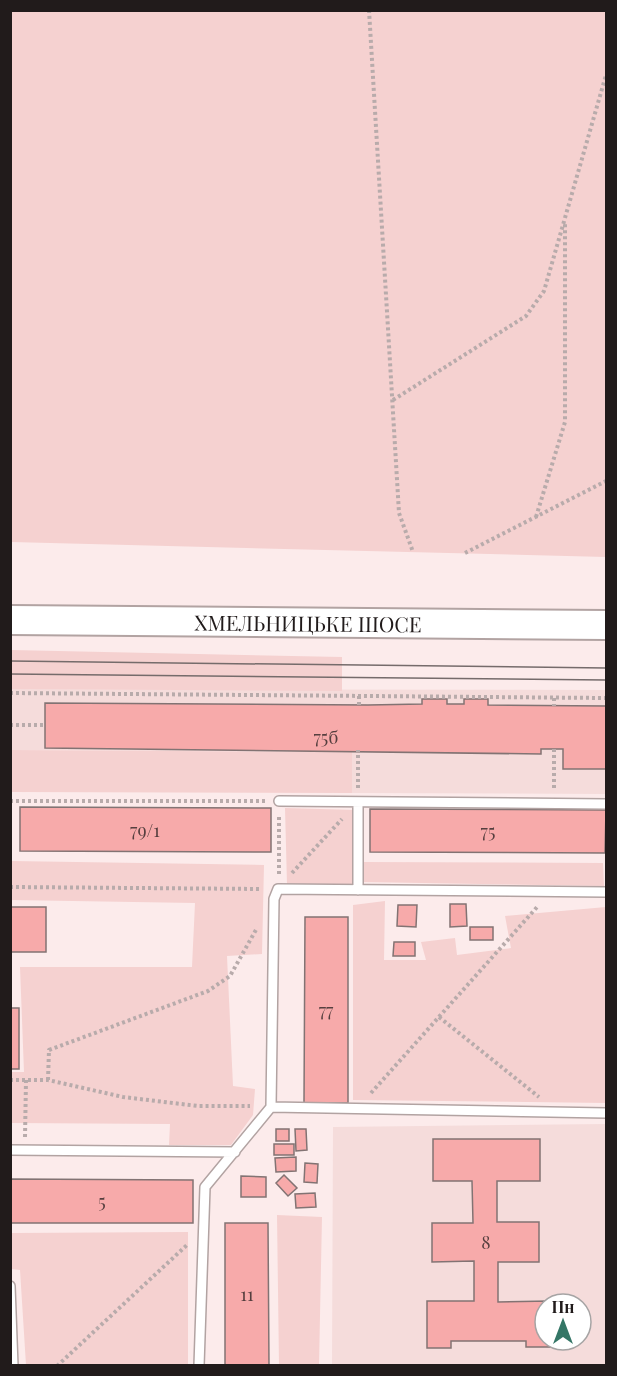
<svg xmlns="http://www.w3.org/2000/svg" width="617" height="1376" viewBox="0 0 617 1376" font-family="'Playfair Display',serif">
<rect width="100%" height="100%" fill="#fcebeb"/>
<!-- built -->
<path fill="#f5dcdb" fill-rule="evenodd" d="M11,689l595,1v104l-254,-1v-41l-341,-2z
M606,1124v241l-274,1 1,-239zM545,1304h36v36h-36z"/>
<!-- green -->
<path fill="#f5d1d0" d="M11,10l595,1v546l-595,-15z
M11,650l331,7v34l-331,-2z
M11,750l341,2v41l-341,-1z
M285,808l70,2 -2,75h-66z
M11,861l253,4 -2,89 -35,2 6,130 22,3 -2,26 -22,30h-62l1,-21 -159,-1v-51h13l-4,-105h172l3,-64 -184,-3z
M364,862l239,1 1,23 -241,-4z
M385,901l-1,59h42l-5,-18 34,-4 2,17 54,-7 -6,-32 101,-9v196l-253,-3v-195z
M277,1215l45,2 -3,148h-40z
M188,1232v133h-162l-6,-95 -9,-1v-36z"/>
<!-- building -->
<path fill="#f7aaaa" stroke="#827373" stroke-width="1.5" d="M422,699h25v5h17v-5h24v6l118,1v63h-43v-20h-22v5l-496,-6v-45l323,2 54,-1z
M20,807l251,1v44l-251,-1z
M370,809l236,1 -1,43 -235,-1z
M450,904h16l1,22 -17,1z
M398,905h19l-1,22 -19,-1z
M10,907h36v45h-36z
M305,917h43v186h-44z
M470,927h23v13h-23z
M394,942h21v14h-22z
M10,1008h9v61h-9z
M276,1129h13v12h-13z
M295,1129h11l1,21 -11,1z
M433,1139h107v42h-43v41h42v40h-41v40l51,-1v3h-4v36h5v7h-24v-6h-75v7h-24v-47h47v-40l-42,1v-39h41l-1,-42h-39z
M274,1144h20v11h-20z
M296,1157v14l-20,1 -1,-14z
M305,1163l13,1 -1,19 -13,-1z
M284,1175l13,13 -9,8 -12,-13z
M241,1176l25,1v20h-25z
M10,1179l183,1v43h-183z
M315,1193l1,14 -20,1 -1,-14z
M225,1223h43l1,143h-44z"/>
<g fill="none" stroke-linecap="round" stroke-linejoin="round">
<defs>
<path id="lane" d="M279,801l327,3
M358,802v88
M271,1107l335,6
M10,1150l225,2
M10,1286l3,80
M199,1366l6,-179 66,-80 3,-208 4,-10 328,3"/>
<g id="primary">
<path id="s1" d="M10,620l596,5"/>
</g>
</defs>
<!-- lane casing -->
<use href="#lane" stroke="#b2a3a2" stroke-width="12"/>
<!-- primary casing -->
<use href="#primary" stroke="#b2a3a2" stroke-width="32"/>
<!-- path -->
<path stroke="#b8abab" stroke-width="4" stroke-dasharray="3 3" stroke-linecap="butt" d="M369,10l30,503 14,39
M393,400l133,-84 18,-25 62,-216
M536,517l29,-95v-198
M465,553l141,-72
M10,693l596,5
M554,698v8
M359,705v-9
M10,725h35
M554,749v41
M358,788v-38
M10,801h255
M292,873l50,-54
M279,874v-58
M10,887l252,2
M439,1017l100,80
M10,1080h38l75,17 75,9h52
M48,1080l1,-30 159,-59 22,-15 27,-48
M371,1093l167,-187
M25,1137l1,-57
M57,1366l131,-122"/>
<!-- lane -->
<use href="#lane" stroke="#fff" stroke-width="9"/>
<!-- primary -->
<use href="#primary" stroke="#fff" stroke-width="28"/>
<!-- tram -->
<path stroke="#756b6b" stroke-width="1.5" d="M10,661l596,7
M10,674l596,6"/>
</g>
<g text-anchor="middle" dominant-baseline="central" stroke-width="4.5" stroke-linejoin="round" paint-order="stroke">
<!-- number labels -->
<g font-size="18" fill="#563f3f">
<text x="326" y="737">75б</text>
<text x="145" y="830">79/1</text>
<text x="488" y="831">75</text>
<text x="326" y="1010">77</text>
<text x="102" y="1201">5</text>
<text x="486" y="1242">8</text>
<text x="247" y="1294">11</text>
</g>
<!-- street labels -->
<g font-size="21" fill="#211b1b" stroke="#fff">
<text stroke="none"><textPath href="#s1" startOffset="298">ХМЕЛЬНИЦЬКЕ ШОСЕ</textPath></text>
</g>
</g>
<!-- border -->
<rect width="617" height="1376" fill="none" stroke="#211b1b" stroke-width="24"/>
<!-- north arrow -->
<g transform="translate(563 1322)"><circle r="28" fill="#ffffff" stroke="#a6a4a4" stroke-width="1.5"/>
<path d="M0-4.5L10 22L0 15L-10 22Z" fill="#347666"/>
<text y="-9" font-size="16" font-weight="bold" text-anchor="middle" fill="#211b1b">Пн</text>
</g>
</svg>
